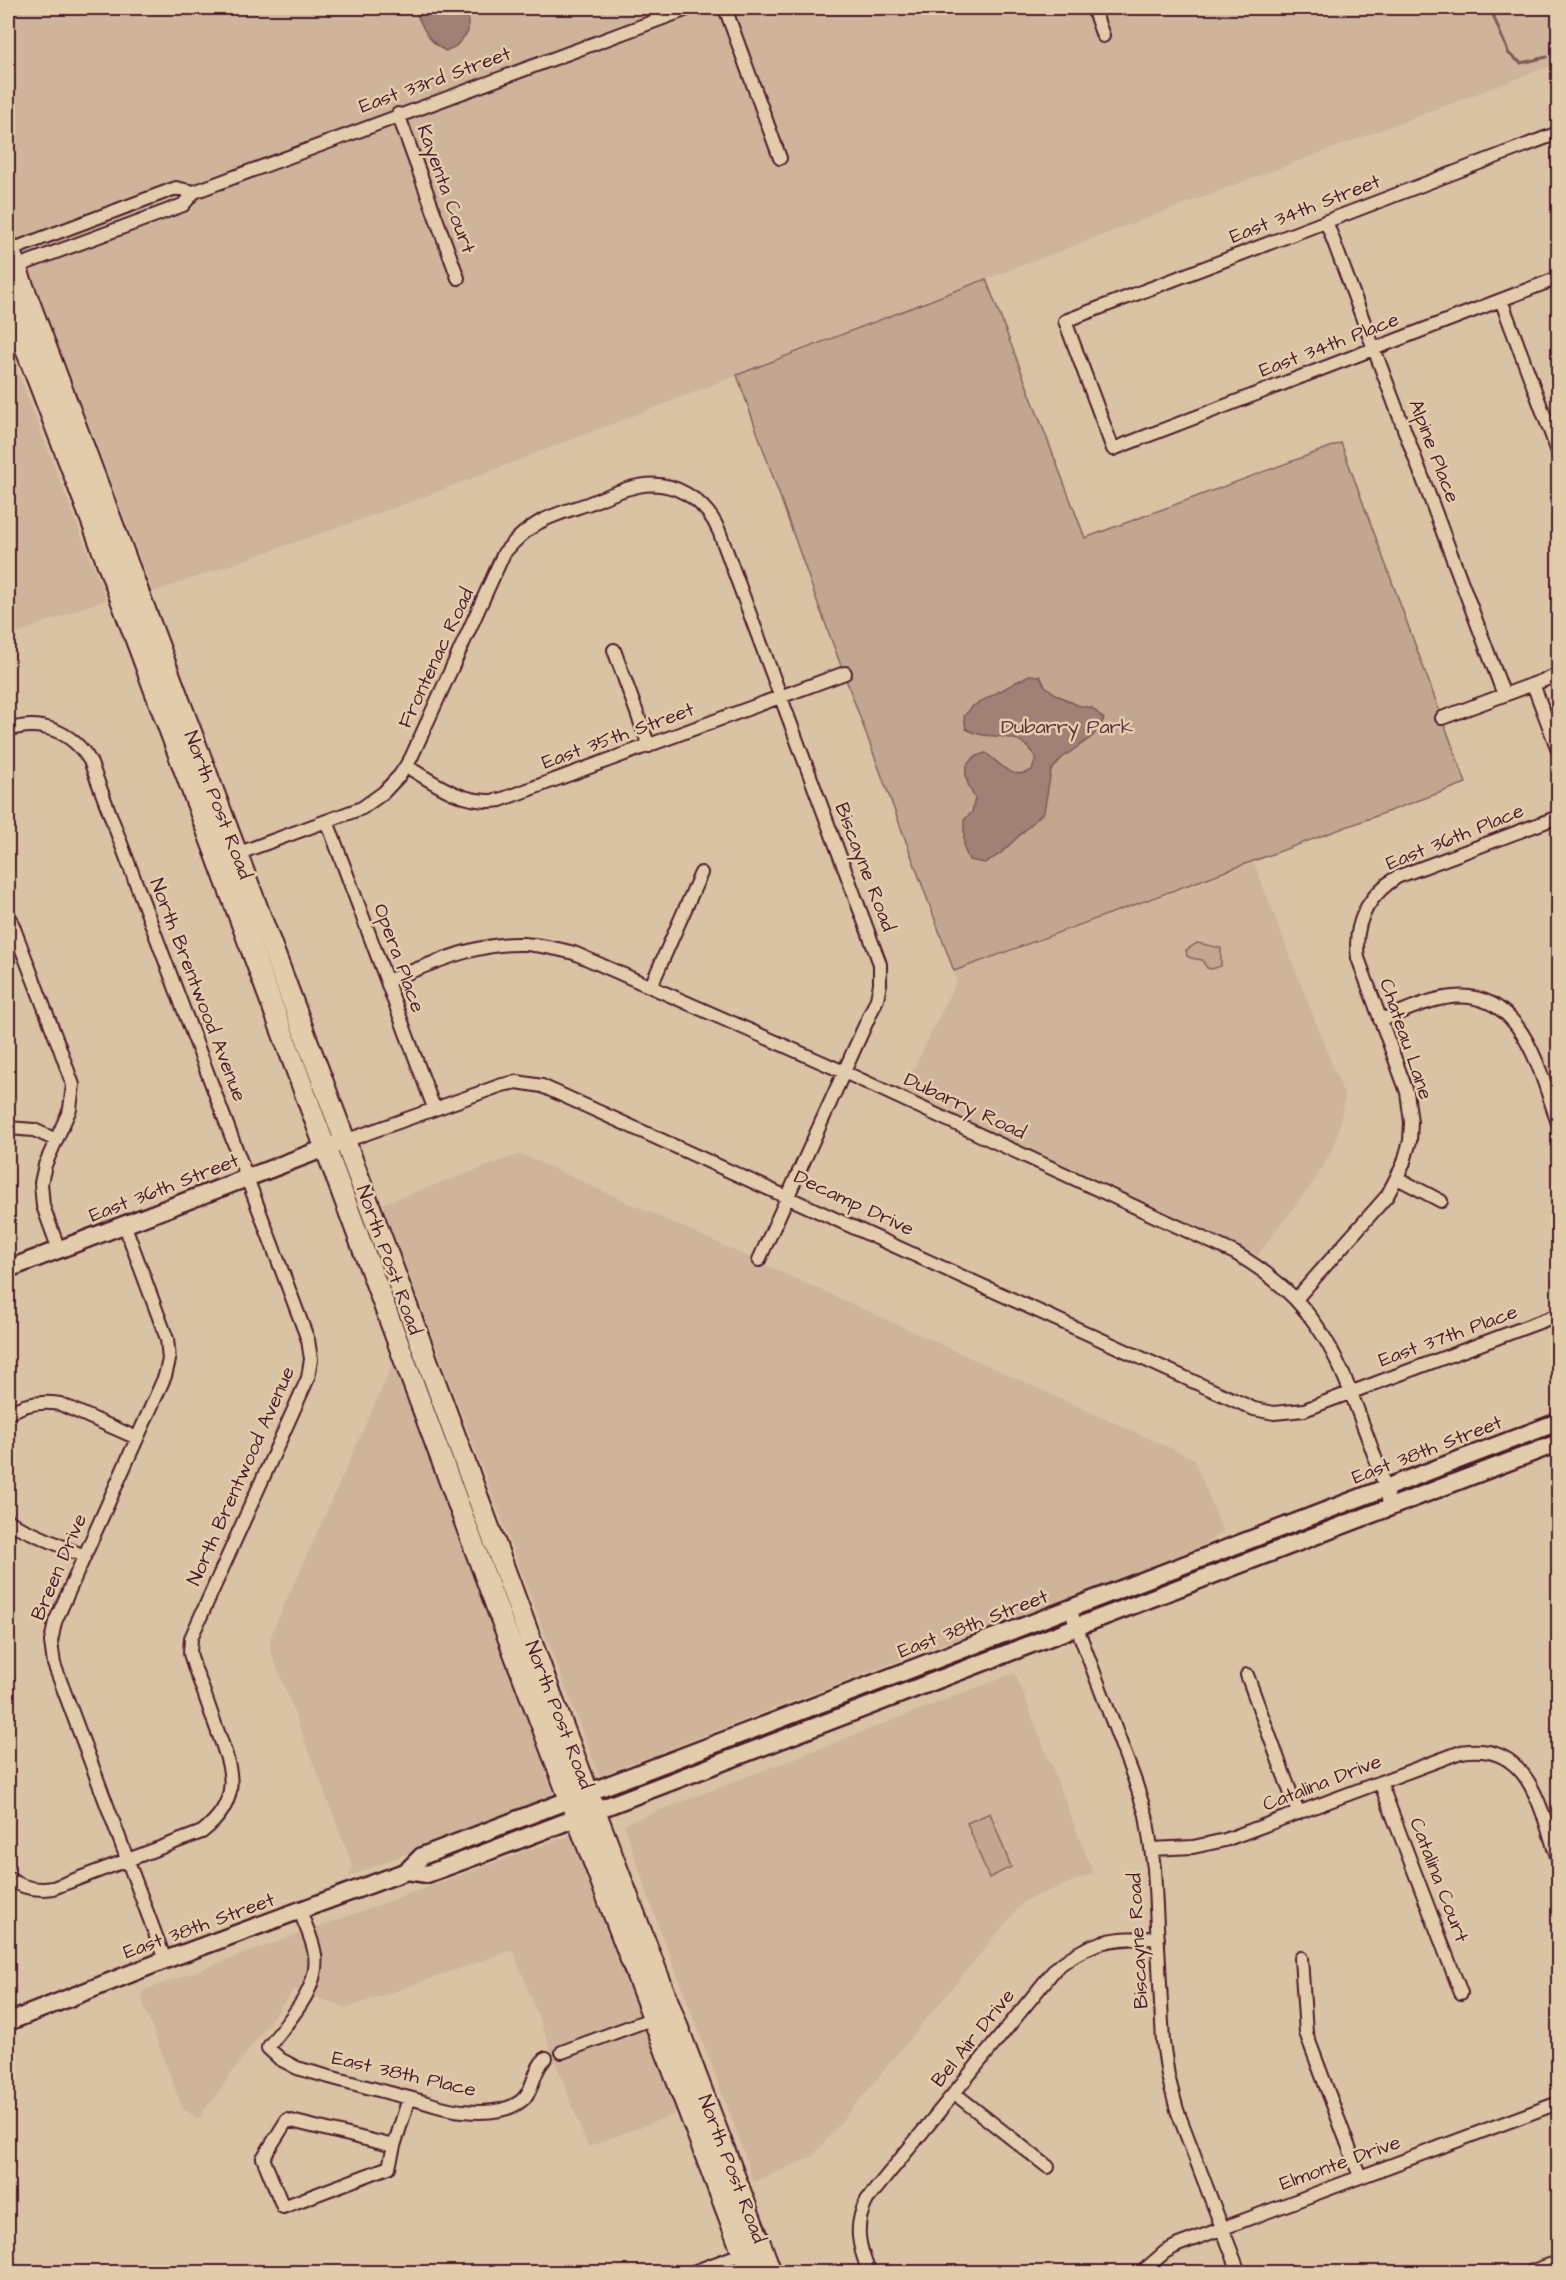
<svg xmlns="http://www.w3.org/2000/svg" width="1566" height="2280" viewBox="0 0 1566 2280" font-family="'Architects Daughter',sans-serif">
<rect width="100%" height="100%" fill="#dac2a4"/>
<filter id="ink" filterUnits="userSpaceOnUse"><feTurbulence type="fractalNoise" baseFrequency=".0167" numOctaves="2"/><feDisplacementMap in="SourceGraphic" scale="12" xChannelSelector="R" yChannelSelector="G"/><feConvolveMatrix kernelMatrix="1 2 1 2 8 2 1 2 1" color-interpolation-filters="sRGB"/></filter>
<g filter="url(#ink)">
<!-- built -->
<path fill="#ceb49a" d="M8,8h1550v55l-572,216 -573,222 -260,91 -145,-379z
M8,347l98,252 -98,38z
M1254,863l91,235 -10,46 -18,33 -61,80 -26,-15 -327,-151 54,-111 -3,-9z
M518,1155h5l671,304 29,73 -20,13 -199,80 -71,22 -334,129 -217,-572z
M394,1362l7,4 153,429 -206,82 5,-10 -83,-218 1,-14z
M1015,1673l78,200 -69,28 -212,256 -59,25 -14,-44 -83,-219 -32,-95z
M576,1833l105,278 -93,36 -75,-197 -166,58 -53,-19 -96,130 -16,-12 -39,-104 -1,-12z"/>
<!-- green -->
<path fill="#c2a790" stroke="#86635e" stroke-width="1.5" d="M986,279l99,259 256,-95 125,340 -512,188 -137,-370 -80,-226z
M1197,943l24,5v18l-9,3 -5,-1 -5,-8 -11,-2 -4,-2 -1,-6z
M990,1813l21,54 -22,11 -22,-55z"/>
<!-- water -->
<path fill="#a08174" stroke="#7e5a57" stroke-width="1.5" d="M414,8h49l5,11v13l-12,14 -10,5c-19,-9 -24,-26 -32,-43z
M1029,675l11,1 5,10 12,9 20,10 15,3 12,11 -11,17 -31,22 -11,13 -7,41 -44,42 -15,9 -16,-3 -5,-12v-28l8,-8 3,-14c-12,-19 -16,-39 11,-45 16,12 25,28 46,17l4,-12c-19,-33 -45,-14 -70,-29l-2,-13 9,-10z"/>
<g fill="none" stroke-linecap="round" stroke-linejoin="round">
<!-- stream -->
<path stroke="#7e5a57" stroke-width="3" d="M1490,8l19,46 12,9 26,-6"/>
<defs>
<path id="street" d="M725,8l55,150
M1093,8l10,28
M398,114l60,164
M1558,133l-493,188 48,128 445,-171
M1326,221l178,474
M8,251l168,-63 18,4
M10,269l173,-64 11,-13 496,-184
M1501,300l57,152
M614,650l35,96
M1533,684l25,66
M1442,718l116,-43
M8,730c32,-11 64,1 82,31l218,579 3,19 -3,19 -117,260 -1,15 4,14c8,18 14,38 21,57 16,44 30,74 -13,108l-149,56c-17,3 -31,0 -45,-10
M406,766c29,17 58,40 94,34l345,-127
M327,821l107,287
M231,856l131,-48 21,-15 17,-18 11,-17 93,-205c29,-34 45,-36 86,-50 15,-6 32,-14 48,-17 35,-7 67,13 81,45l161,433v20l-3,15 -118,261
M8,913l51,133 14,39 -3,24 -25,56 -4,18 2,23 16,44
M387,981c44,-17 89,-39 137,-37 17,1 34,5 50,9l270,119 391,181c76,44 99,92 128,172 10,27 21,54 27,82
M651,986l50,-113
M1380,1020c21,-7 43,-19 65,-22 77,-14 94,72 113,125
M8,1128l26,2 22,10
M345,1141l157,-56 15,-3 25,4 712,323 20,4 30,-3 254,-95
M1397,1178l44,23
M125,1226l42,113 2,21 -4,16 -110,246 -4,20 3,22 111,296
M1296,1299l91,-103 16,-31 7,-24 1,-19 -4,-30 -49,-134c-5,-35 10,-62 39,-81l161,-60
M8,1414c16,-11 33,-13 52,-10l77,34
M8,1520l10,7 66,29
M1070,1609l65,172 11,34 8,53 9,174 5,34 9,34 62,162
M1247,1675l51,138
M1380,1782l81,211
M1152,1849l41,-2 32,-7 236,-88c69,-12 79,57 97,107
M300,1911c5,14 13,29 15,44 5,35 -28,66 -47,93l12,11 17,9c39,11 77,21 116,31 16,4 33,11 50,12 18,2 42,2 58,-10 14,-11 11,-31 25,-43
M1301,1958l5,75 54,144
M562,2052l97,-36
M954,2093l94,74
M287,2120l107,26 -5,21 -106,40 -20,-49z
M394,2146l15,-48
M8,2263l3,9
M693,2272l56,-21
M869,2272c-10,-25 -16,-46 -2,-72l189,-232c37,-29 56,-30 102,-30
M1142,2272l23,-20 13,-7 380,-142
M1530,2272l28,-10"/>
<path id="secondary" d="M8,1269l328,-125
M407,1871l20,3 60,-22 1071,-409
M8,2022l157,-62 242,-89 15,-15 1136,-434"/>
<path id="primary" d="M8,246l386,1025 160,432 217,569
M8,302l83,217 406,1089 253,664"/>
</defs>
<!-- street casing -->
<use href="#street" stroke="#4a1f2b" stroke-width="16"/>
<!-- secondary casing -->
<use href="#secondary" stroke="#4a1f2b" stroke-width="21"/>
<!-- primary casing -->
<use href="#primary" stroke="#4a1f2b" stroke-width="24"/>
<!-- street -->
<use href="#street" stroke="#e3ccac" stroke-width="12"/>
<!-- secondary -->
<use href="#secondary" stroke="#e3ccac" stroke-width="16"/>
<!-- primary -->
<use href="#primary" stroke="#e3ccac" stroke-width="20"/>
</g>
</g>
<g text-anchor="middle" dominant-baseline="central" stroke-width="5" stroke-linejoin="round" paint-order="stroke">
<!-- street labels -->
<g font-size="20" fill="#4a1f2b" stroke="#e3ccac">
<text transform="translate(435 80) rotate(-20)">East 33rd Street</text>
<text transform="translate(446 189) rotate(70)">Kayenta Court</text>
<text transform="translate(1305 209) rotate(-21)">East 34th Street</text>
<text transform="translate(1329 345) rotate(-21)">East 34th Place</text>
<text transform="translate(1434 451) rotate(69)">Alpine Place</text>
<text transform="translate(436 658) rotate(-65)">Frontenac Road</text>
<text transform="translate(618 736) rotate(-20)">East 35th Street</text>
<text transform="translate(218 805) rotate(69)">North Post Road</text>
<text transform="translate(1455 837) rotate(-22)">East 36th Place</text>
<text transform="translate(865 867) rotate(69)">Biscayne Road</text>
<text transform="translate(399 958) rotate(70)">Opera Place</text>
<text transform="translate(198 990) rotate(69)">North Brentwood Avenue</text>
<text transform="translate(1406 1039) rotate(71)">Chateau Lane</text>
<text transform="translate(965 1106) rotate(25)">Dubarry Road</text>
<text transform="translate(164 1188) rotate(-21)">East 36th Street</text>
<text transform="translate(854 1203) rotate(25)">Decamp Drive</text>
<text transform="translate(389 1260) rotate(70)">North Post Road</text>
<text transform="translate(1448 1336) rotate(-20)">East 37th Place</text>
<text transform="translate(1427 1450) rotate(-21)">East 38th Street</text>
<text transform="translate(241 1476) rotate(-66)">North Brentwood Avenue</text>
<text transform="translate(59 1567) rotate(-67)">Breen Drive</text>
<text transform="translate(973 1624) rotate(-21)">East 38th Street</text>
<text transform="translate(559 1715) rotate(69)">North Post Road</text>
<text transform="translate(1322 1783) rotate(-21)">Catalina Drive</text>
<text transform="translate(1439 1880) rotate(69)">Catalina Court</text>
<text transform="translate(199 1926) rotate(-20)">East 38th Street</text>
<text transform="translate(1138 1941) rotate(-93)">Biscayne Road</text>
<text transform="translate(973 2038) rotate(-51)">Bel Air Drive</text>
<text transform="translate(404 2074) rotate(13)">East 38th Place</text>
<text transform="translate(1340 2163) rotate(-20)">Elmonte Drive</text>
<text transform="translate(732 2169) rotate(69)">North Post Road</text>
</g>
<!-- park labels -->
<g font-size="20" fill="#5c333a" stroke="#e3ccac">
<text x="1067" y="727">Dubarry Park</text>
</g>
</g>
<!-- margin -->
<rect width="1566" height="2280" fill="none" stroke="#e3ccac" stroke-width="30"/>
<rect x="15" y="15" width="1536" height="2250" fill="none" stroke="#4a1f2b" stroke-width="2" filter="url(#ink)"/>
</svg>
